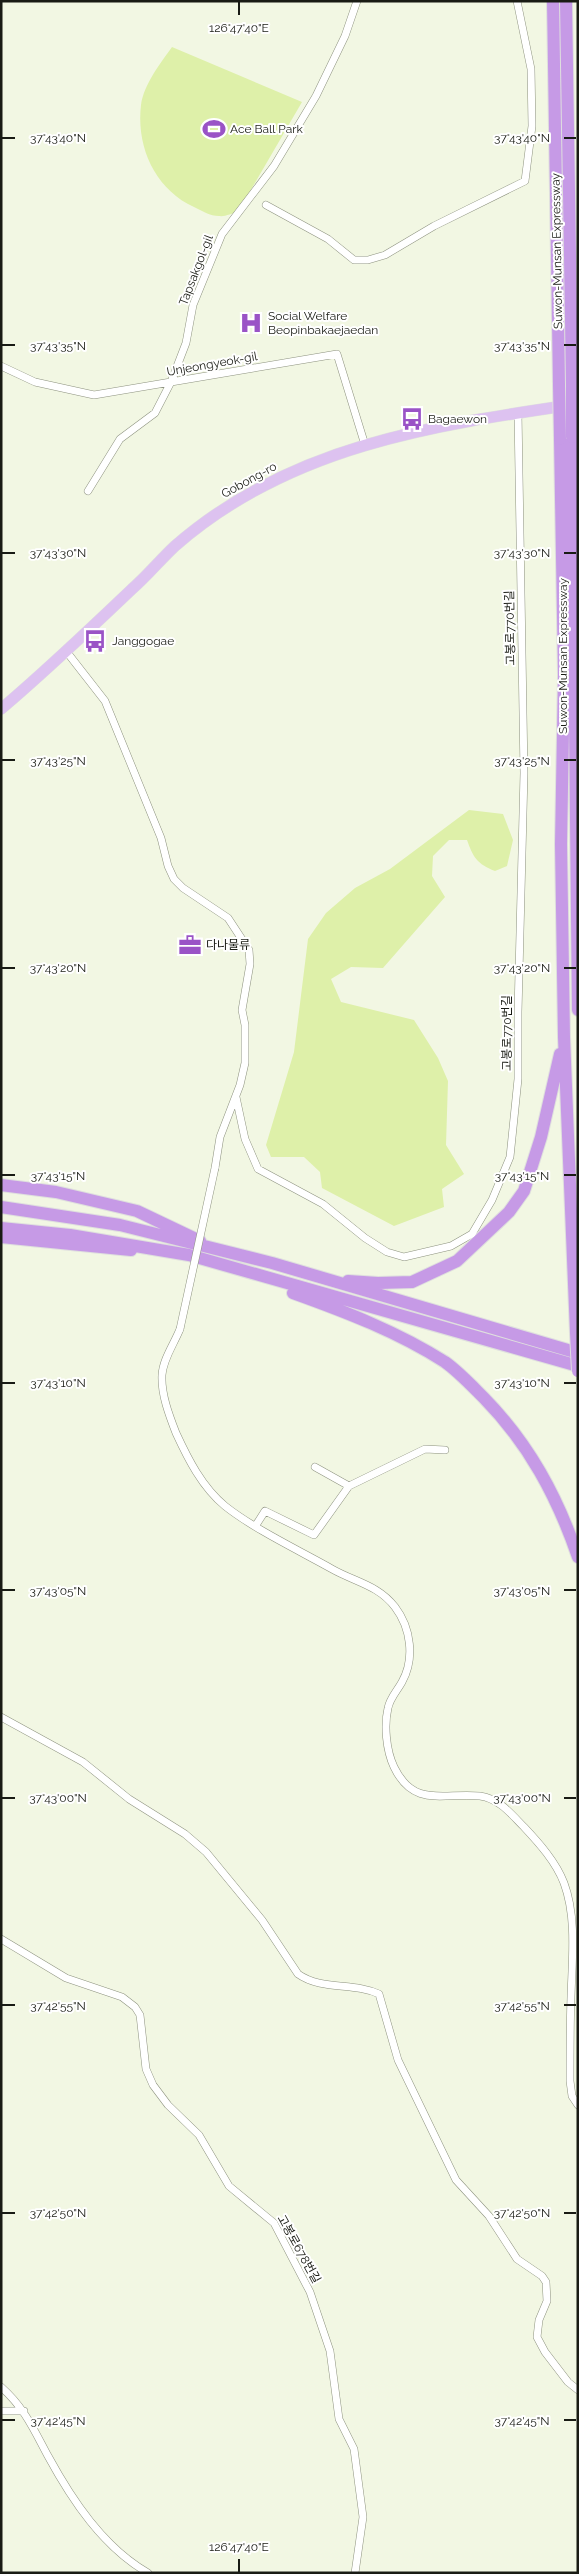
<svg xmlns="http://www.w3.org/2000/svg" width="579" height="2574" viewBox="0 0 579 2574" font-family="Raleway,'Noto Sans KR',sans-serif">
<rect width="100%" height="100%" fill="#f2f7e3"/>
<!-- green -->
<path fill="#def0a9" d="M172,47l130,55 -64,110c-6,1 -13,5 -19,4 -9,0 -17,-5 -25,-9 -39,-18 -58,-60 -53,-102 3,-21 19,-41 31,-58z
M469,810l34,4 10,26 -6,26 -12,5c-18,-7 -22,-14 -28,-31h-18l-16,16 -1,20 13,21 -62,71 -32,-1 -20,12 10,23 73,18 24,38 10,23 -2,64 18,29 -22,15 2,18 -50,19 -72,-38 -2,-16 -16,-15h-33l-5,-12 28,-93 14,-113 18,-26 29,-25 35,-19z"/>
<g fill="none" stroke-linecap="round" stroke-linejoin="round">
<defs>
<path id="street" d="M266,205l62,34 26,21h14l17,-5 49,-29 91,-45 7,-55 -1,-57 -14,-68
M1,366l34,16 59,13 243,-41 28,91
M88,491l32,-52 35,-26 16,-31 15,-39 7,-38 29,-71 52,-68 42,-70 29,-60 12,-35
M66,651l39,50 56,137 7,28 6,13 9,9 45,30 21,32 1,14 -8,46 3,15v38l-5,22 -20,52 -5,31
M236,1097l9,42 13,30 65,35 42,34 22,14 17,5 47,-11 21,-12 20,-34 18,-43 8,-78v-67l6,-239 -6,-360
M180,1329c-6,15 -17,30 -18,46 -1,19 7,40 14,58 12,26 26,54 49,73 29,23 75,45 107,63 23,13 46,16 63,38 16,21 20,52 7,75 -5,9 -12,16 -14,26 -4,17 -2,42 6,59 20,42 51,25 86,29 20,3 31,18 44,31 15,16 32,35 40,56 13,35 8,77 7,114 -1,28 -1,56 -1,84l2,15 6,9
M315,1467l34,19
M256,1525l9,-14 49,24 35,-49 76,-37 20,1
M1,1717l82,45 46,37 56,35 21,18 56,68 36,54c24,17 56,8 81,20l19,66 58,120 33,36 28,43 25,17 4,6 1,19 -8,19 -2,17 8,15 23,30 10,8
M1,1939l65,39 56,19 13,10 5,8 6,54 7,16 15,20 31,30 30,51 45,37 36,69 20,59 9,68 15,30 9,68 -8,56
M1,2387c23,20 33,43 47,69 24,44 55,91 100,117
M1,2411h23"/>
<path id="primary" d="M1,709c45,-38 88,-79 131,-120 15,-13 28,-29 43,-43 114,-100 258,-121 403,-142"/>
<path id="highway" d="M553,1l6,384
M566,1l6,382
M572,437l6,573
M560,439l4,236 -3,169 3,193 12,296
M1,1185l55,7 81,19 63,30
M1,1207l119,18 152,38 306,90
M1,1228l69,7 119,20 389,111
M1,1237l130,13
M348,1281l30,2 34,-1 45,-21 52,-49 15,-21 17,-54 19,-83
M293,1293c53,19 105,39 152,69 14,10 27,24 39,36 45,46 73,98 94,159"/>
</defs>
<!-- street casing -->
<use href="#street" stroke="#8d927f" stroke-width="8"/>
<!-- primary casing -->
<use href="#primary" stroke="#dfdfde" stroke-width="12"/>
<!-- highway casing -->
<use href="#highway" stroke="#dfdfde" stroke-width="14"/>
<!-- street -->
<use href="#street" stroke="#fff" stroke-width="7"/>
<!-- primary -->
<use href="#primary" stroke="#ddc2f0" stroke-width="11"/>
<!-- highway -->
<use href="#highway" stroke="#c69ae6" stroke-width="12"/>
<defs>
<path id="street-bridge" d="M180,1329l35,-161"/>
<path id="highway-bridge" d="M572,383v54
M559,385l1,54
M576,1333l2,38"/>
</defs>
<!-- street-bridge casing -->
<use href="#street-bridge" stroke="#8d927f" stroke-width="8" stroke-linecap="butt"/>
<!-- highway-bridge casing -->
<use href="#highway-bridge" stroke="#dfdfde" stroke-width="14" stroke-linecap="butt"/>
<!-- street-bridge -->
<use href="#street-bridge" stroke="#fff" stroke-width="7"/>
<!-- highway-bridge -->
<use href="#highway-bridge" stroke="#c69ae6" stroke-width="12"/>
</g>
<!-- ticks -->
<path fill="none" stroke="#191b14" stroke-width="2" d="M239,2v13M2,138h13M564,138h12M2,345h13M564,345h12M2,553h13M564,553h12M2,760h13M564,760h12M2,968h13M564,968h12M2,1175h13M564,1175h12M2,1383h13M564,1383h12M2,1590h13M564,1590h12M2,1798h13M564,1798h12M2,2005h13M564,2005h12M2,2213h13M564,2213h12M2,2420h13M564,2420h12M239,2559v13"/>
<!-- icons -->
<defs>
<symbol id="stadium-bare" viewBox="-9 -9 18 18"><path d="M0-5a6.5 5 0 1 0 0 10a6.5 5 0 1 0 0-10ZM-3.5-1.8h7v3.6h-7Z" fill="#9a53c6" stroke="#fff" stroke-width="2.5" paint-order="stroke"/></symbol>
<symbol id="hospital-bare" viewBox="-9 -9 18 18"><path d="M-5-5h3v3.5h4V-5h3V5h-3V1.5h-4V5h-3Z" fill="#9a53c6" stroke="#fff" stroke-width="2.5" paint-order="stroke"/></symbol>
<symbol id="bus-bare" viewBox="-9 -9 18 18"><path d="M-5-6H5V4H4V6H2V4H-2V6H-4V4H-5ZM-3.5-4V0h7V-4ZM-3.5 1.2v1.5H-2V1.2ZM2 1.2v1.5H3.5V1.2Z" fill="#9a53c6" stroke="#fff" stroke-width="2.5" paint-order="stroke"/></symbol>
<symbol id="office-bare" viewBox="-9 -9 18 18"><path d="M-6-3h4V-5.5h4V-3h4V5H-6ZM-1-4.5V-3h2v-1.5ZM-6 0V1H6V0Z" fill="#9a53c6" stroke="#fff" stroke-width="2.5" paint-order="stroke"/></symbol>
</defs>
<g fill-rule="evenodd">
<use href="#stadium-bare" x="198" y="113" width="32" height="32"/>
<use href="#hospital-bare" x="235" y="307" width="32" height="32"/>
<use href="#bus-bare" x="396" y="403" width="32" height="32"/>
<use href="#bus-bare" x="79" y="625" width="32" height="32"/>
<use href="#office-bare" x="174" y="929" width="32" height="32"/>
</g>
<g text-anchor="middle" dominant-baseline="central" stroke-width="4" stroke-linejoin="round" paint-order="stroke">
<!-- poi labels -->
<g font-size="12" fill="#191b14" stroke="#fff" text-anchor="start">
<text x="230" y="129">Ace Ball Park</text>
<text x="268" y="316">Social Welfare<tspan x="268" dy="14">Beopinbakaejaedan</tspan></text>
<text x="428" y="419">Bagaewon</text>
<text x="112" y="641">Janggogae</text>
<text x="206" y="945">다나물류</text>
</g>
<!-- street labels -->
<g font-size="12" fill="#191b14" stroke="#fff">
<text transform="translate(557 251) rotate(-91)">Suwon-Munsan Expressway</text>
<text transform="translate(196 270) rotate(-69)">Tapsakgol-gil</text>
<text transform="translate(212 364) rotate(-10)">Unjeongyeok-gil</text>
<text transform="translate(249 480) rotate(-29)">Gobong-ro</text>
<text transform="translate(510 628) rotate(-91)">고봉로770번길</text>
<text transform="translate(563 656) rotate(-90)">Suwon-Munsan Expressway</text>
<text transform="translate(507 1033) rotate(-90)">고봉로770번길</text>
<text transform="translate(299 2249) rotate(61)">고봉로678번길</text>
</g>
</g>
<g font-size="12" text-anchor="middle" fill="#191b14" stroke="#fff" stroke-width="4" stroke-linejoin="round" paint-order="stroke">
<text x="239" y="32">126°47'40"E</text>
<text x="58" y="142">37°43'40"N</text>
<text x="522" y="142">37°43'40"N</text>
<text x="58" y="350">37°43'35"N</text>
<text x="522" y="350">37°43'35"N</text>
<text x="58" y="557">37°43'30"N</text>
<text x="522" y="557">37°43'30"N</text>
<text x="58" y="765">37°43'25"N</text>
<text x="522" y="765">37°43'25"N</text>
<text x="58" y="972">37°43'20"N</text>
<text x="522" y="972">37°43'20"N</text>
<text x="58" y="1180">37°43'15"N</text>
<text x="522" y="1180">37°43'15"N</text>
<text x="58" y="1387">37°43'10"N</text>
<text x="522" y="1387">37°43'10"N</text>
<text x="58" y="1595">37°43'05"N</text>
<text x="522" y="1595">37°43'05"N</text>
<text x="58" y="1802">37°43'00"N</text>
<text x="522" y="1802">37°43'00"N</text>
<text x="58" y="2010">37°42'55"N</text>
<text x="522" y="2010">37°42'55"N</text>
<text x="58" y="2217">37°42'50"N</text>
<text x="522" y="2217">37°42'50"N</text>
<text x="58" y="2425">37°42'45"N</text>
<text x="522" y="2425">37°42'45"N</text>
<text x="239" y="2551">126°47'40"E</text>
</g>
<!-- border -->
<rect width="579" height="2574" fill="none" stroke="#191b14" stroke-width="5"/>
</svg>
